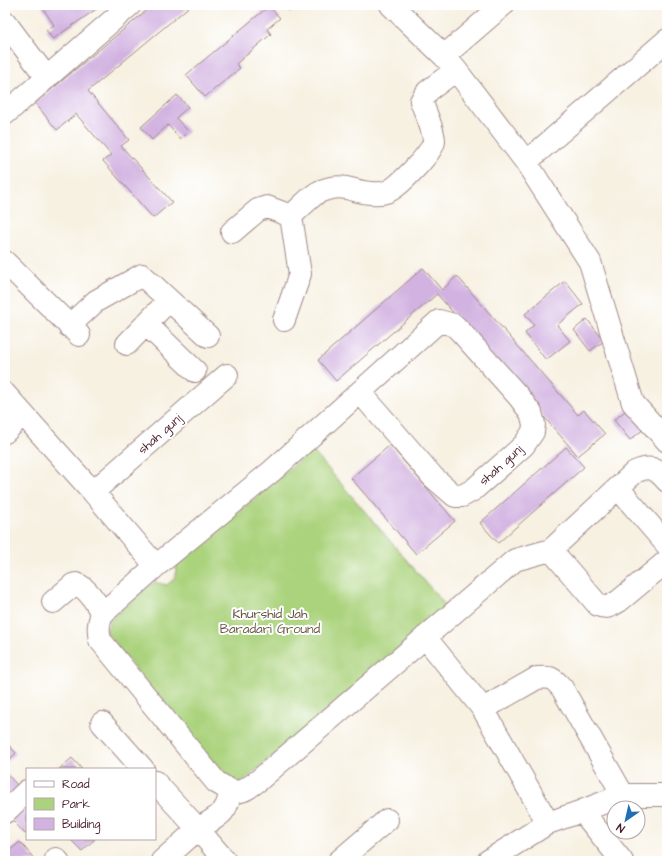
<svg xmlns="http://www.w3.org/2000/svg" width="672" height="866" viewBox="0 0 672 866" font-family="'Architects Daughter',sans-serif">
<rect width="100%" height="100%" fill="#fff"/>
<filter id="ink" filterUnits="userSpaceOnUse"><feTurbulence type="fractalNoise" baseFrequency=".025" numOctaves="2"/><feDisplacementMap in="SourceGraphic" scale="8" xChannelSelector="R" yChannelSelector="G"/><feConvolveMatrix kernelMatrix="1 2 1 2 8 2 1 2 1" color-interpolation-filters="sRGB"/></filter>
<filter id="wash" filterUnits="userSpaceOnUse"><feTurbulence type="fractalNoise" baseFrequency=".012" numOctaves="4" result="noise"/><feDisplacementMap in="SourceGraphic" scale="16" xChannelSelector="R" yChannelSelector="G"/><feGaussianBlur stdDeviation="0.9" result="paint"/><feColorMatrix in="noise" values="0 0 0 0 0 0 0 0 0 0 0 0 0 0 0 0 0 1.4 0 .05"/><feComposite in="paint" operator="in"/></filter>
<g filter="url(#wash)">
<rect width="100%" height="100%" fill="#f7f1e2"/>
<!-- green -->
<path fill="#abd37d" stroke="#7a7954" d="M312,450l135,157 -205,175 -16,2 -120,-152 4,-12 44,-38 13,3 8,-7 2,-14z"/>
<g id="blocks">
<!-- building -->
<path fill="#d2b2e1" d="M45,5h57l-49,34 -7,-9 8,-5 -12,-18z
M153,5h38l-103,86 41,49 -8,6 51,56 -19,16 -50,-57 8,-6 -35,-41 -19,16 -22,-27z
M284,5h12l-7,6z
M269,6l11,12 -13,11 4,5 -35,30 4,4 -35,29 -19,-22z
M177,95l11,12 -12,11 12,13 -8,8 -12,-14 -16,15 -11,-13z
M423,268l19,22 15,-14 121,139 6,-5 21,24 -27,22 -141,-162 -101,87 -18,-21z
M565,281l18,23 -26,21 13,16 -24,19 -21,-27 9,-8 -9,-11z
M587,319l17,22 -14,10 -16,-21z
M629,408l16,20 -15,12 -16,-20z
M390,445l65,76 -39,33 -65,-76z
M566,447l18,20 -86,76 -18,-20z
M5,741l11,12 -11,11z
M72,758l10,11h-23z
M6,773l14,15 -12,11 -3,-4z
M27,798v34l-2,2 -19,-21z
M70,839h25l-13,12z
M20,842l16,19h-31v-7z"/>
</g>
</g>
<g filter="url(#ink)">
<use href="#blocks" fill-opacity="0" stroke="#a08886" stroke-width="1"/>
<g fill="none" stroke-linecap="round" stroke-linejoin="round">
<defs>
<path id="minor" d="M391,5l53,51 12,14 70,92 64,100 43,141 34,38
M5,22l42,56
M444,56l59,-51
M5,114l125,-109
M526,162l141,-122
M232,232l26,-22 9,-3 24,9c7,-6 23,-23 30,-25 24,-9 30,1 51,2 8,1 17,-1 23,-6 8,-6 39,-36 39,-46 0,-11 -9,-29 -13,-40l7,-10 28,-21
M5,262l74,73
M284,320l16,-46 -9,-58
M146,324l49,47
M69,326l27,-25 46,-26 66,61
M127,344l42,-44
M360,392l73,85 22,19h7l11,-6 40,-35 11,-10 9,-13 1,-8 -3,-11 -12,-16 -58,-65 -7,-7 -15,-4 -167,150 -116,95 -54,48c-4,10 -4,16 -2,26l116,142c21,13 23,13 43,-2l256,-220 36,-10 84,-78c15,-7 21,-4 32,9
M5,394l88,98 63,74
M5,432l18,-18
M618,488l49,57
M93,492l134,-117
M551,550l47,55c8,4 13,1 21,-4l48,-40
M53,602l20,-17 3,-1c12,4 21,20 26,30
M425,637l58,72 65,114
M483,709l54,-31c14,-1 15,-1 25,10l61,107
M102,723l41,46
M155,782l43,47 -36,32
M582,811l40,50
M5,812l22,-21
M56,859l2,2
M225,861l-27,-32c18,-12 30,-14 32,-38
M339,861l48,-41
M488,861l60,-38 34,-12 41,-16h44"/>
</defs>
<!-- minor casing -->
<use href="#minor" stroke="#a08886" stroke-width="24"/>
<!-- minor -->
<use href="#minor" stroke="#fff" stroke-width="22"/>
</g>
</g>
<g text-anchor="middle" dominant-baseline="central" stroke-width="4" stroke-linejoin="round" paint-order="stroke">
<!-- street labels -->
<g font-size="13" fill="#4a1f2b" stroke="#fff">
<text transform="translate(160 434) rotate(-41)">shah gunj</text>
<text transform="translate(501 465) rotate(-42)">shah gunj</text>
</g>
<!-- park labels -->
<g font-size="13" fill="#675544" stroke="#fff">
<text x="270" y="614">Khurshid Jah<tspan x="270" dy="15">Baradari Ground</tspan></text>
</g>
</g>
<!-- margin -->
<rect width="672" height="866" fill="none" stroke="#fff" stroke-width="20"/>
<!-- legend -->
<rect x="26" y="768" width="130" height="72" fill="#ffffff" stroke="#b7a5aa"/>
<rect x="34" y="781" width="20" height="6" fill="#ffffff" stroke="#b7a5aa"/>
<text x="62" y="788" font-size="12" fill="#4a1f2b">Road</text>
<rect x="34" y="798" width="20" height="12" fill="#abd37d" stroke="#b7a5aa"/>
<text x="62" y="808" font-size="12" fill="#4a1f2b">Park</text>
<rect x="34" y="818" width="20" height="12" fill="#d2b2e1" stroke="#b7a5aa"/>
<text x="62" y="828" font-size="12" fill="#4a1f2b">Building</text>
<!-- north arrow -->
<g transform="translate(626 820) rotate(214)"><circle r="19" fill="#ffffff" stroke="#b7a5aa"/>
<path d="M0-3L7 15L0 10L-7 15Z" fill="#1f6fb2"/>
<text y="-6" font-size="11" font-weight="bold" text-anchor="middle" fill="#4a1f2b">N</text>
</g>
</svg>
